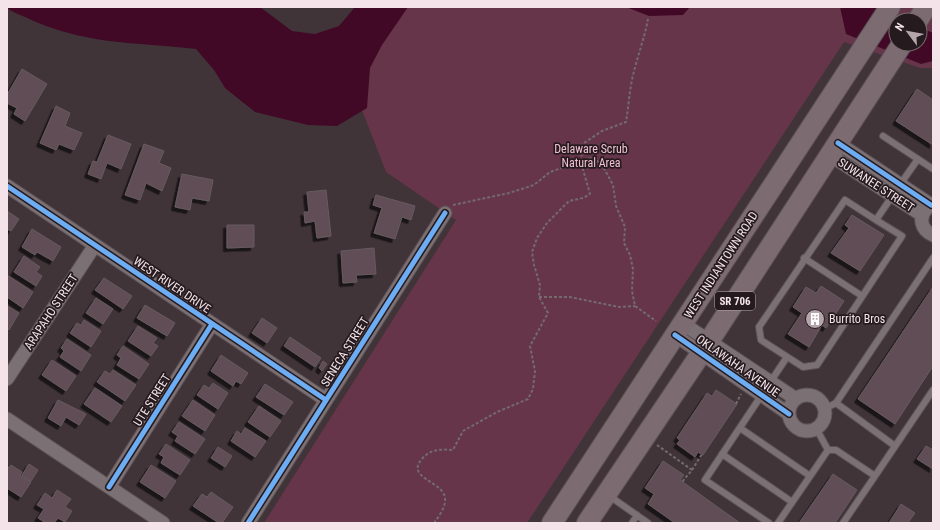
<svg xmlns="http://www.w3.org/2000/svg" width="940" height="530" viewBox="0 0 940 530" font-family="'Roboto Condensed',sans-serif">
<defs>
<filter id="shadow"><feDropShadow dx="-3.5" dy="3.5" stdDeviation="0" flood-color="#0009"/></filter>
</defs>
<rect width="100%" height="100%" fill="#403438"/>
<!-- green -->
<path fill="#67354a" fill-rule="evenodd" d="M400,7h533v61h-13l-76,-26 -317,481h-263l192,-303 -70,-48 -29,-75 21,-57zM896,20h24v24h-24z"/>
<!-- water -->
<path fill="#420927" d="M7,7h253l32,24 23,3 24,-8 16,-19h53l-26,38 -12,23 -3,40 -30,18 -29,-1 -53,-13 -30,-24 -11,-18 -18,-21c-63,-7 -112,-4 -171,-32 -6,-3 -15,-5 -18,-10z
M626,7h64l-7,8 -34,1z
M840,7h37l28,13h-9v24h24v-17l13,6v28l-12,3 -75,-30z"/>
<!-- building -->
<path fill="#614d56" stroke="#665b5f" filter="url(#shadow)" d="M22,69l25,15 -22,37 -11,-7 3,-6 -10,-5v-8z
M917,89l16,11v45l-37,-24z
M56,106l14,7 -5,13 17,7 -8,17 -15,-6 -3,6 -16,-7z
M108,135l23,9 -10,25 -14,-6 -6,16 -13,-5 5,-13 4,1z
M144,144l20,7 -5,12 12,5 -9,23 -16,-8 -6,17 -15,-5z
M182,174l31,6 -4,21 -17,-3 -2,12 -15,-3z
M326,190l5,46 -14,2 -2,-17 -10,2 -1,-11h5l-2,-20z
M376,195l39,11 -4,14 -9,-3 -7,22 -21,-6 8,-25 -9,-3z
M7,211l12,8 -8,12 -4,-2z
M852,215l32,20 -24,36 -29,-18 18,-25 -4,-3z
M227,225h27v22l-27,1z
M32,229l29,18 -8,14 -16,-9 -2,3 -13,-8z
M374,248l2,26 -20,1 1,7 -14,1 -2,-32z
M24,256l16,11 -4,5 6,4 -6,10 -22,-14z
M7,275l26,17 -10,16 -16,-11z
M104,278l28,18 -9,13 -28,-19z
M821,286l23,15 -18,27 -4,-3 -13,22 -21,-13 14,-21 -9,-6 13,-20 10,6z
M933,287v79l-38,58 -37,-25z
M96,298l17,11 -10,15 -17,-11z
M145,305l30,18 -8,13 -30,-18z
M7,306l12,7 -10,17 -2,-2z
M262,318l15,10 -10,15 -15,-10z
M84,320l17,11 -10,16 -21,-14 7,-10 4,2z
M138,326l19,12 -4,5 5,3 -7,10 -23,-15z
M290,337l31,21 -6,9 -31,-21z
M67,339l24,16 -10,16 -21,-14 4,-6 -3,-3z
M123,346l26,18 -10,15 -22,-14 4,-7 -4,-3z
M221,355l27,18 -7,11 -5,-3 -3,5 -22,-15z
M52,360l24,16 -10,15 -24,-16z
M323,361l4,3 -5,7 -3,-3z
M113,370l23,15 -11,16 -28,-19 8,-11 5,3z
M213,383l15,10 -10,16 -21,-14 7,-10 5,3z
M265,384l28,18 -9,13 -28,-18z
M95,388l27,18 -11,16 -27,-18z
M716,390l21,14 -34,51 -5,-3 -3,5 -18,-13 3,-4 -3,-2 30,-45 5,3z
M58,400l28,14 -7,11 -13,-8 -5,9 -13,-8z
M193,400l22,15 -10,16 -23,-15z
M259,406l22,15 -11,16 -22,-15z
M179,422l26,17 -10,15 -20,-13 3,-5 -6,-4z
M245,428l21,13 -11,16 -24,-16 6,-10 4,3z
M166,444l24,16 -10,15 -19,-12 3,-6 -5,-3z
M926,446l7,4v19l-16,-10z
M218,447l14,9 -7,11 -14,-9z
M663,461l21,14 -4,5 60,43h-65l-27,-19 6,-10 -9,-6z
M29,464l9,6 -7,11 -9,-6z
M11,465l11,7 -2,3 11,7 -10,15 -14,-9v-22l2,2z
M151,465l25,16 -11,17 -25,-16z
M833,474l24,16 -22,33h-36z
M57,490l14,9 -6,8 7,4 -7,11 -7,-4 -4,5h-8l-8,-5 6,-9 -7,-4 8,-12 7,5z
M211,492l22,15 -11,16h-3l-26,-17 9,-12 5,3z
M901,504l14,9 -7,10h-19z"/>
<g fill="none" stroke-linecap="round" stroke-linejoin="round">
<defs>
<path id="service" d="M883,136l50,33
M899,186l19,-27
M876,220l26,16 -85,129 -14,2 -42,-27 -2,-13 86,-127 31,20 17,-25
M804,258l58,38
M836,403l59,43
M824,409l12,-6 97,-145
M740,428l70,48
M816,428l12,22
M722,454l70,48
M608,495l40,28
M632,523l5,-8
M769,523l-64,-43 82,-123
M778,523l50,-73h8l39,26 58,-86
M843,523l32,-47"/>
<path id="minor" d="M838,143l93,62
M830,155l92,60
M7,186l319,214
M927,208c-9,10 -6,22 6,27
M682,323l114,76
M675,335l114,79
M7,379l88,-134
M789 413a18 18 0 1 1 36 0a18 18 0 1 1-36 0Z
M7,419l156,104
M109,487l103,-163
M248,523l197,-310"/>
<path id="primary" d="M918,20l8,-13
M552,523l338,-516
M587,523l115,-171 200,-308"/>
</defs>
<!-- service casing -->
<use href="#service" stroke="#5c5155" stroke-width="8"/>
<!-- minor casing -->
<use href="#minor" stroke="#5c5155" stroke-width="15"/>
<!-- primary casing -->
<use href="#primary" stroke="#5c5155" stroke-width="22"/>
<!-- path -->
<path stroke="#736a6e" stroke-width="2" stroke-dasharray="3 2" stroke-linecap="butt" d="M453,205l56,-12 25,-8 16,-13 44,-15 11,13 8,15 3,21 9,21 -1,16 6,12 3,14 -1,22 3,15 21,15
M539,297h31l49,10 16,-1
M736,404l5,-10
M657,445l35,25 -10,12
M692,470l10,-16
M434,523c5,-7 12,-16 11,-25 -2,-17 -40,-20 -23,-39 8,-10 19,-10 31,-9l10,-19 34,-19 31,-13 5,-10 2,-18 -5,-25 18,-33 -9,-16 1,-12 -6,-20 -2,-13 5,-14 10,-15 22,-22 14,-3 7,-4 -8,-28 -1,-21 21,-14 24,-9c2,-12 3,-25 5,-37 4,-23 13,-44 17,-66"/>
<!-- service -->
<use href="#service" stroke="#7b7074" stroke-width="6"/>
<!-- minor -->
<use href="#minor" stroke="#7b7074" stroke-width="13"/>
<!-- primary -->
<use href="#primary" stroke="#7c6b71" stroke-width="20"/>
<defs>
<path id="cycleway" d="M838,143l93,62
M7,186l319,214
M675,335l114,79
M109,487l103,-163
M248,523l197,-310"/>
</defs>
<!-- cycleway casing -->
<use href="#cycleway" stroke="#251a1e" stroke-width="8"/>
<!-- cycleway -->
<use href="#cycleway" stroke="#6dadf4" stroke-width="5"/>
</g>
<!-- icons -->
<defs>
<symbol id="building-disc" viewBox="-11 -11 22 22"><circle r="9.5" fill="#b5a6ac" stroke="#251a1e"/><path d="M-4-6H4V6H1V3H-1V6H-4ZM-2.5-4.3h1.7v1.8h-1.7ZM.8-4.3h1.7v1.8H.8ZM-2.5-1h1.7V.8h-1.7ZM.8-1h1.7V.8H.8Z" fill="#fff"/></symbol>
</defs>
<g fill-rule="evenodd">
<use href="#building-disc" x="804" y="308" width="22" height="22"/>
</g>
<g text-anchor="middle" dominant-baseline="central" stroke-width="3.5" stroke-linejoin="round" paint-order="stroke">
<!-- shield labels -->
<rect fill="#251a1e" stroke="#b6a7ad" stroke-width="1" x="715" y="292" width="40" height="18" rx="3"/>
<g font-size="11" font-weight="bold" fill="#f4e4ea">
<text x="735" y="301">SR 706</text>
</g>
<!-- park labels -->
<g font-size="12" fill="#f0c0d2" stroke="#251a1e">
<text x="591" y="149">Delaware Scrub<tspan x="591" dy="14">Natural Area</tspan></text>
</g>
<!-- street labels -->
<g font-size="12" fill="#f4e4ea" stroke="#251a1e">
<text transform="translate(876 185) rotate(33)">SUWANEE STREET</text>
<text transform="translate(721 265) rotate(-57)">WEST INDIANTOWN ROAD</text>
<text transform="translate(172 285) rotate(34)">WEST RIVER DRIVE</text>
<text transform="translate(51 312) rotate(-57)">ARAPAHO STREET</text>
<text transform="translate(345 352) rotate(-58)">SENECA STREET</text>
<text transform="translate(738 366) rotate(35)">OKLAWAHA AVENUE</text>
<text transform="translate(152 400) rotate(-58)">UTE STREET</text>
</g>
<!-- poi labels -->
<g font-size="12" fill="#f4e4ea" stroke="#251a1e" text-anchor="start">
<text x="829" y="319">Burrito Bros</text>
</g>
</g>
<!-- border -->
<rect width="940" height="530" fill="none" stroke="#f4e4ea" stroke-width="16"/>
<!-- north arrow -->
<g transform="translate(908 32) rotate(302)"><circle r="19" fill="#251a1e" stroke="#786b70"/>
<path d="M0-3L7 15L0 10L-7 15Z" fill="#b5a6ac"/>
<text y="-6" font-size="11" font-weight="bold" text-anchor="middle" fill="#f4e4ea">N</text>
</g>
</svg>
